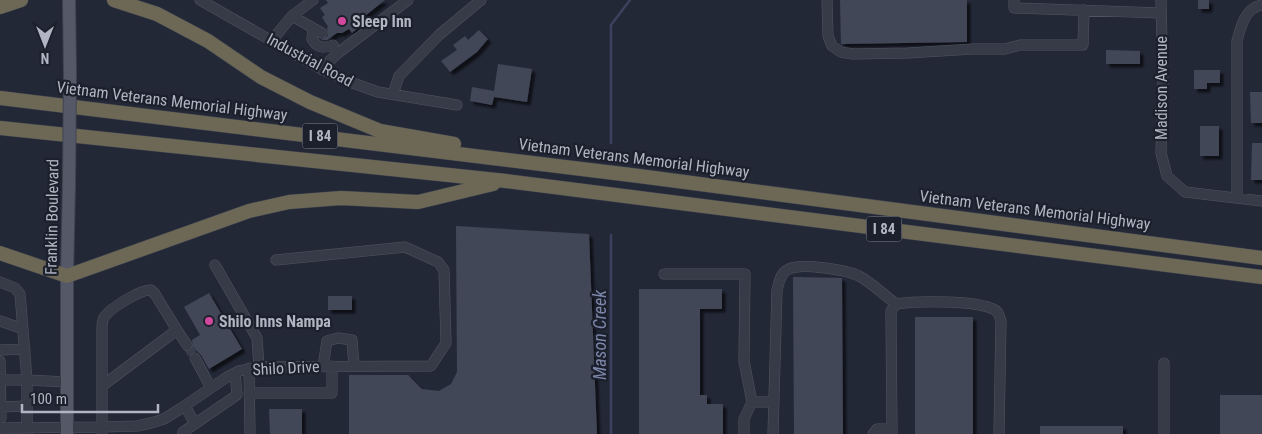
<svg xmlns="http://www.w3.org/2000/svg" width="1262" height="434" viewBox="0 0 1262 434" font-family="'Roboto Condensed',sans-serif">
<defs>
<filter id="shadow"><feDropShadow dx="3.5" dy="3.5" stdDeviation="1" flood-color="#0009"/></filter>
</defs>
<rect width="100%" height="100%" fill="#232837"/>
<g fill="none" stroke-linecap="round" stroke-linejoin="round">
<!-- stream -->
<path stroke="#3a425e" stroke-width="2.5" d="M611,143v-118l19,-25
M611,235v199"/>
</g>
<!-- building -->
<path fill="#424758" filter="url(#shadow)" d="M326,0h59l-30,24 3,4 -6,5 -3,-4 -7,4h-5l-10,7h-6l7,-4 -1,-8 1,-1 -6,-10 3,-2 -5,-7 8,-5z
M840,0h127v42l-126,2z
M1198,0h11v9h-11z
M479,30l9,9 -11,13 -27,20 -9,-11 16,-11 -4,-5 12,-9 3,4z
M1106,50l34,1v13h-34z
M498,64l34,5 -5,33 -33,-5 -2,8 -22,-4 2,-14 22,4z
M1194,70h26v13h-13v6h-13z
M1250,92h12v31h-11z
M1200,126h19v30h-19z
M1252,143h10v37h-11z
M456,226l133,8 8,200h-248v-59h59l14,14 17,2 12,-7 6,-12z
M793,277l49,1 1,156h-49z
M639,289h83v20h-22v86h7v9h16v30h-84z
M209,293l33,56 -33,20 -8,-14 -8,-8 -1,-7 8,-5 -16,-28z
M328,296h24v14h-24z
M915,317h58v117h-58z
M1220,395h42v39h-42z
M269,409h33v25h-32z
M1040,426h83v8h-83z"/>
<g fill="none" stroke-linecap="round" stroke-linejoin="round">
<!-- minor-tunnel -->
<path stroke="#383d4c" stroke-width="10" stroke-dasharray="10 5" stroke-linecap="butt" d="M187,345l8,13"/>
<defs>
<path id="minor" d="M200,0l121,69 26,12 31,11 79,13
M827,0l1,36 4,10 9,6 12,2 55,-1 64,-4h33l15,-4h63l1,-35
M1014,0v8l147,5
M1161,0l2,88 -2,65 6,23 18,16 77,9
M292,16l30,17
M313,28l-1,11c5,9 11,10 21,6
M272,40l20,-24 21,-16
M321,69l17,-16 70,-53
M393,94l6,-18 40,-41 42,-35
M1237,198v-157c4,-15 8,-33 25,-36
M215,265l42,73 2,29
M664,274h81l-1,87 8,41
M0,282l15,6 5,6 7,86 40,2
M0,321l23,8
M177,330l10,15
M0,350l25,-1
M195,358l16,30
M0,361l1,57
M1164,363v71
M323,366l4,-25 11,-3 14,2 2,26
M249,368l1,66
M0,380h27v53
M102,386l75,-56 -22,-36 -4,-4c-10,-1 -40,18 -46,26 -3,4 -3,8 -3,12v104
M249,393h83v-27
M752,402h22
M185,406l10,18
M0,407l27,-1
M0,428l102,-1 35,-1 14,-3 13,-4 16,-10 47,-32 12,-6 20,-4 172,-1 15,-23 -2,-73 -6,-8 -33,-15 -129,13
M183,434v-2l54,-37 -2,-22
M744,434v-15l8,-17
M773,434l4,-144c2,-7 3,-16 10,-20 12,-8 60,0 72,6 12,6 26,20 37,28
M873,434l4,-5h15
M892,434l-1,-123 5,-7c21,-3 78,-4 97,5 6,2 6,7 8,12l-2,113"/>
<path id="major" d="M69,0l1,73
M67,434v-158l2,-92"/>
<path id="highway" d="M114,0l43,14 51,27 53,36 49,25 70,29 74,13
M0,7l21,-7
M0,98l639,78 623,82
M0,128l506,53 756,96
M0,253l67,23 182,-65 40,-9 52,-4 77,4 75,-18"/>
</defs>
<!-- minor casing -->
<use href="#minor" stroke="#515562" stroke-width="11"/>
<!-- major casing -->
<use href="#major" stroke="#404350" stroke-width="14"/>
<!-- highway casing -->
<use href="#highway" stroke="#3e424f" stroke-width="15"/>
<!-- minor -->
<use href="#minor" stroke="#373a47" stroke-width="10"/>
<!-- major -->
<use href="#major" stroke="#555967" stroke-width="12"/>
<!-- highway -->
<use href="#highway" stroke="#6c6855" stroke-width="14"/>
<defs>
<path id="major-bridge" d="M69,184l1,-111"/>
</defs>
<!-- major-bridge casing -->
<use href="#major-bridge" stroke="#404350" stroke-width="14" stroke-linecap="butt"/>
<!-- major-bridge -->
<use href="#major-bridge" stroke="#555967" stroke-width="12"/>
</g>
<!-- markers -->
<g fill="#d1479c" stroke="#1c202c" stroke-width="2">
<circle cx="342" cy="21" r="5"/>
<circle cx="209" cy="321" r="5"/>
</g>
<g text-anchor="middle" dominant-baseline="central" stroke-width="4.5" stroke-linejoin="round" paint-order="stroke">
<!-- shield labels -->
<g fill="#1c202c" stroke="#848896" stroke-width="1">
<rect x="302.5" y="123.5" width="35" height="25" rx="4"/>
<rect x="866.5" y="216.5" width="35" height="25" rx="4"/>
</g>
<g font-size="15" font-weight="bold" fill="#b1b5c3">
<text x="320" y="136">I 84</text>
<text x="884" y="229">I 84</text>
</g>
<!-- poi labels -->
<g font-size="16" font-weight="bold" fill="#b1b5c3" stroke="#1c202c" text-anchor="start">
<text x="352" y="21">Sleep Inn</text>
<text x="219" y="321">Shilo Inns Nampa</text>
</g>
<!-- street labels -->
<g font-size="16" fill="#b1b5c3" stroke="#1c202c">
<text transform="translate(310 60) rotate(28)">Industrial Road</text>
<text transform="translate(1161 88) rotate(-90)">Madison Avenue</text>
<text transform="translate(172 101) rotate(7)">Vietnam Veterans Memorial Highway</text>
<text transform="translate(634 158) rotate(7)">Vietnam Veterans Memorial Highway</text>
<text transform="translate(1035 210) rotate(7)">Vietnam Veterans Memorial Highway</text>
<text transform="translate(52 217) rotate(-89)">Franklin Boulevard</text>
<text transform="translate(286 368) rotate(-3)">Shilo Drive</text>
</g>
<!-- water labels -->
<g font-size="18" font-style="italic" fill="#7c86a9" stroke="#1c202c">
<text transform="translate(599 335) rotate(-90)">Mason Creek</text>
</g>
</g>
<!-- north arrow -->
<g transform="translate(45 45) rotate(180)" stroke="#1c202c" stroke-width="4" paint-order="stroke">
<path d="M0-4L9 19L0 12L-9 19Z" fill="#b1b5c3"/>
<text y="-8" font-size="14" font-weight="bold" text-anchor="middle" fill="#b1b5c3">N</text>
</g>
<!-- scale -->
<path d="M22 404v8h136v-8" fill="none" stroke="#b1b5c3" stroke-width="2.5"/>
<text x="30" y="404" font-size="15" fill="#b1b5c3" stroke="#1c202c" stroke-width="4" paint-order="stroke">100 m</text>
</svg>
